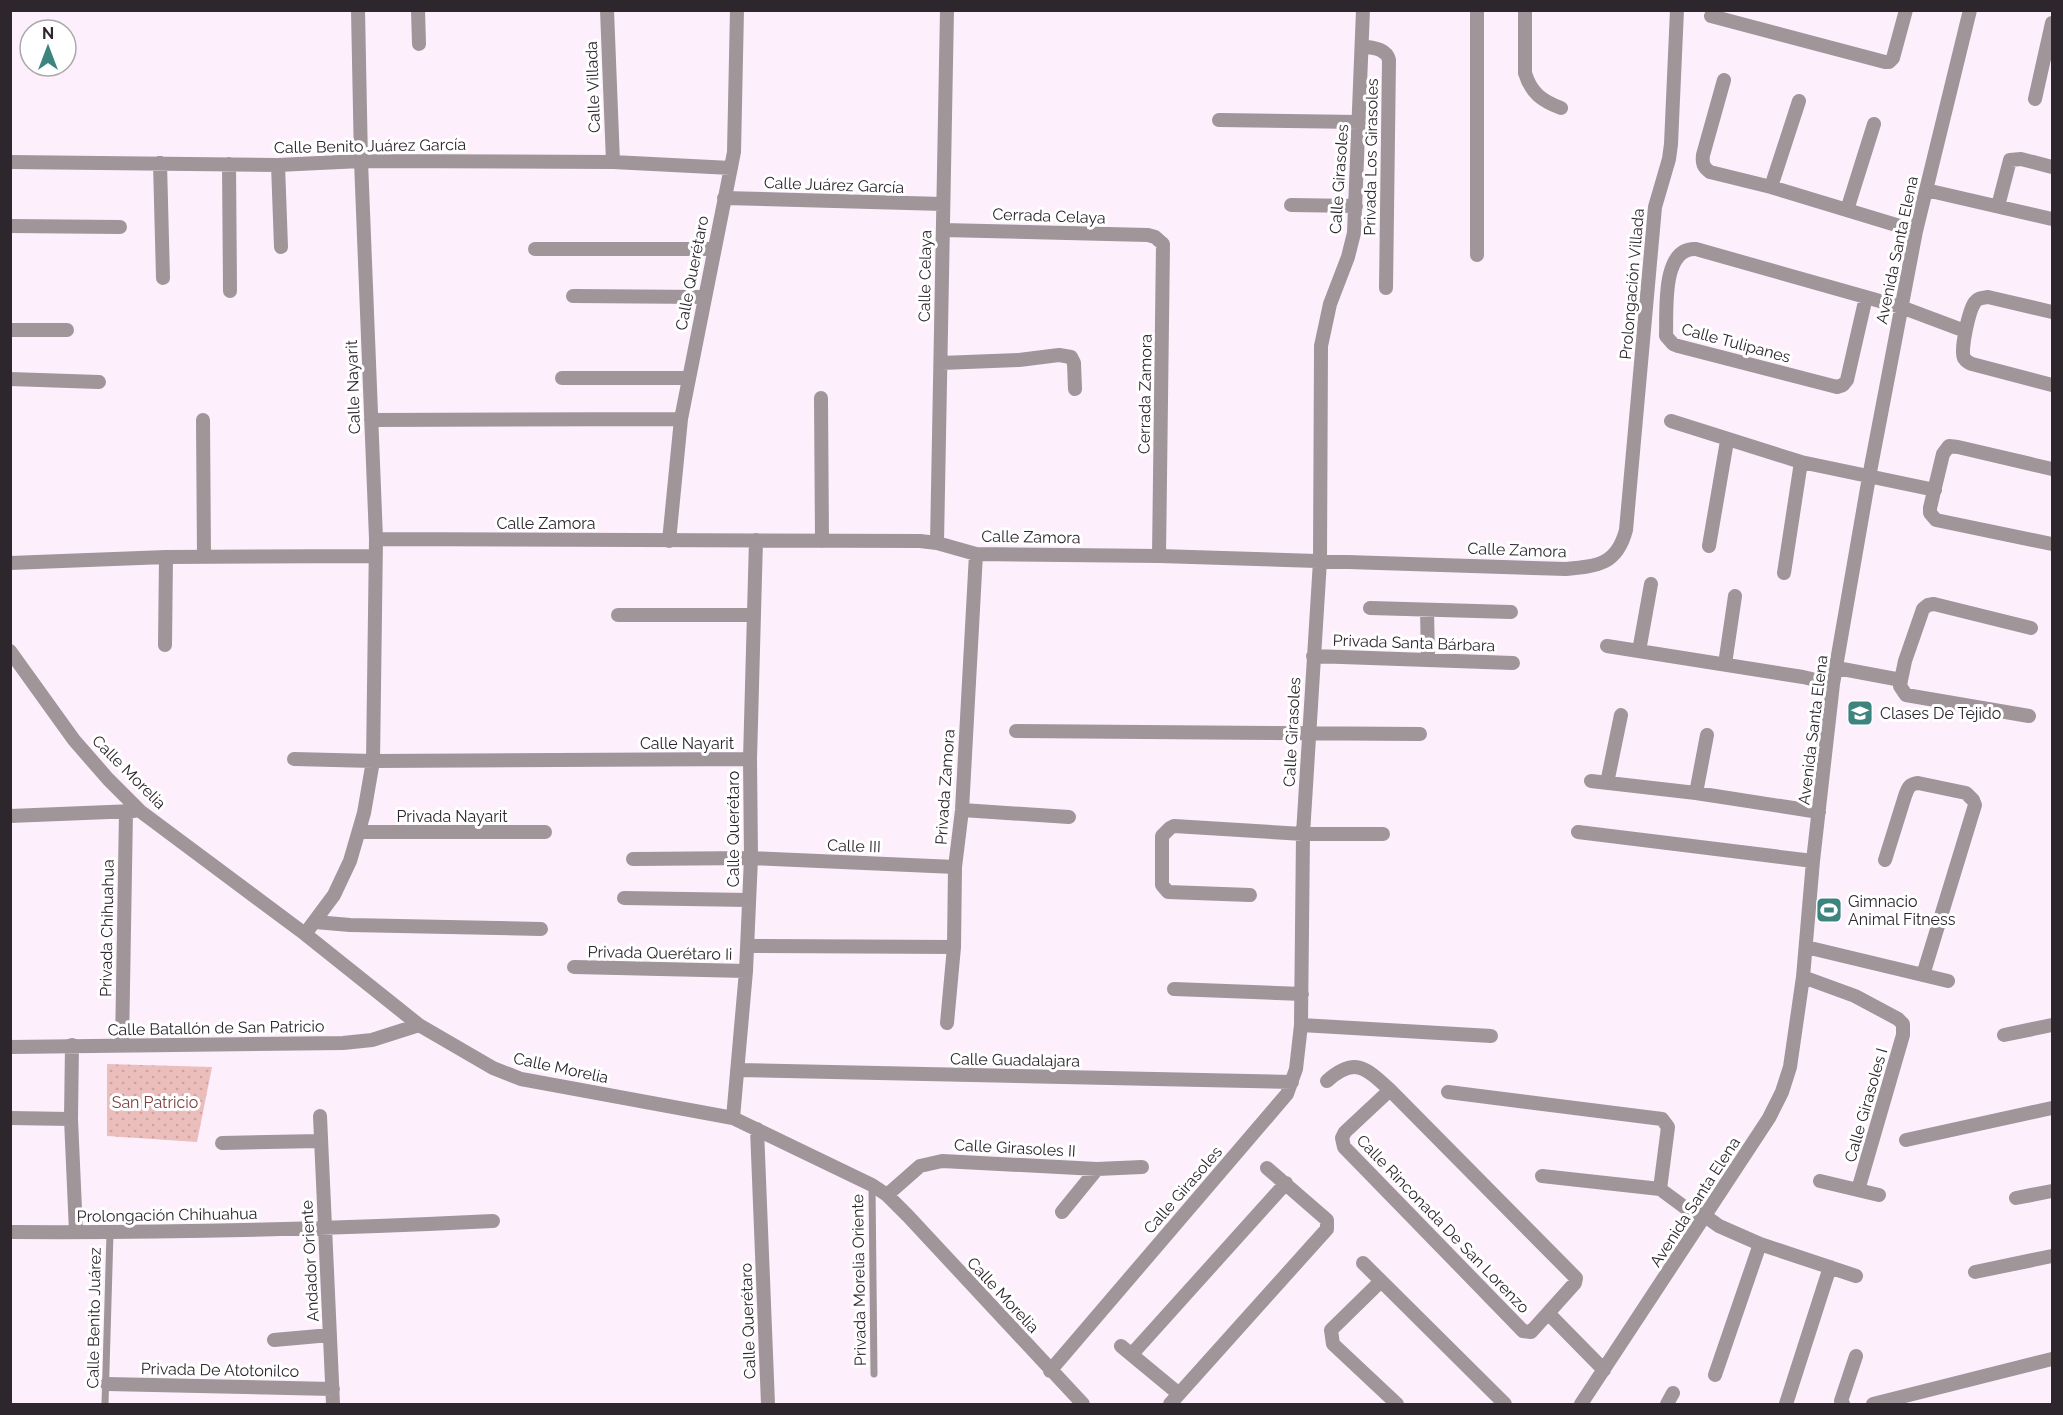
<svg xmlns="http://www.w3.org/2000/svg" width="2063" height="1415" viewBox="0 0 2063 1415" font-family="Raleway,sans-serif">
<defs>
<pattern id="grass-dots" width="8" height="8" patternUnits="userSpaceOnUse" patternTransform="scale(1.5)"><rect width="8" height="8" fill="#ebbebc"/><path d="M2 2h.1M6 6h.1" fill="none" stroke="#caa3a2" stroke-width="1.8" stroke-linecap="round"/></pattern>
</defs>
<rect width="100%" height="100%" fill="#feeffd"/>
<!-- grass -->
<path fill="url(#grass-dots)" d="M107,1064l105,3 -15,75 -90,-6z"/>
<g fill="none" stroke-linecap="round" stroke-linejoin="round">
<!-- lane -->
<path stroke="#a09599" stroke-width="7" d="M872,1185l2,189
M105,1404l5,-171"/>
<!-- street -->
<path stroke="#a09599" stroke-width="14" d="M418,10l1,34
M607,10l6,152
M1477,10v245
M1525,10v63c6,20 17,28 36,35
M1711,16l174,46h4l4,-4 13,-48
M1362,46c10,2 24,2 27,14l-3,228
M1724,80l-21,75c-1,8 0,12 7,17l61,15 145,44
M2035,99l17,-76
M1219,120l140,2
M10,162l268,3 83,-4 252,1 118,6
M160,163l3,115
M229,164l1,127
M278,165l3,82
M1771,187l28,-86
M1926,190l126,29
M724,198l219,6
M1291,205l65,1
M1998,206l12,-46 11,-1 31,8
M1847,210l27,-86
M10,226l110,1
M943,230l205,5 7,2 8,7 -4,312
M535,249h178
M573,296l131,1
M1866,297l-19,83 -4,5 -6,2 -159,-41 -5,-2 -7,-8c1,-24 -5,-89 30,-87l205,58 64,24
M2052,312l-64,-15c-6,1 -10,1 -13,5 -6,8 -15,48 -11,56 2,3 5,5 8,6l80,21
M10,330h57
M941,363l78,-3 40,-5 12,2 3,6 1,26
M562,378h127
M10,379l89,3
M821,398l1,143
M203,420l1,137
M371,420l310,-1
M1671,421l130,41 134,28
M2052,469l-94,-22 -9,-1 -6,8 -13,54v5l6,7 116,24
M376,539l544,2 17,2 39,11 183,2 407,13c33,-3 51,-5 60,-39l29,-323 14,-48 2,-15 6,-134
M669,541l12,-122 53,-267 3,-142
M937,543l10,-533
M1709,546l18,-105
M10,563l156,-6 210,-1
M1784,573l17,-111
M1370,608l141,4
M1427,610l1,49
M618,615h135
M165,645l1,-88
M1607,646l196,31 30,7
M10,651l64,89 34,39 32,32 165,123 114,91 74,43 28,11 212,39 139,67 15,10 21,21 175,188
M1639,651l12,-67
M1313,656l200,7
M1725,664l10,-68
M1837,668l64,12 -1,6 6,9 123,21
M1901,680l4,-19 18,-52 5,-4 6,-1 97,24
M1016,731l404,3
M294,759l79,2 377,-2
M1591,781l105,12 123,19
M1607,783l14,-68
M1696,793l11,-58
M962,810l107,7
M10,816l124,-5
M359,832h186
M1578,832l235,29
M633,859l118,-1 204,9
M1885,860l20,-64c3,-8 4,-12 13,-13l48,10 7,7 2,5 -52,170
M1250,895l-82,-3 -6,-7v-49l8,-8 4,-2 129,8h80
M624,898l125,2
M315,922l35,3 191,4
M305,934l29,-39 16,-34 14,-48 9,-52 3,-222 -15,-378 -3,-151
M747,946l207,1
M1806,947l142,34
M574,967l172,4
M1803,977l52,19 43,23 5,5v11l-45,155
M1174,989l128,5
M947,1023l7,-76 1,-80 7,-57 14,-256
M1301,1025l190,11
M2004,1035l48,-10
M72,1045l-1,74 5,113
M122,1046l4,-234
M10,1047l333,-4 29,-3 47,-15
M737,1070l555,12
M1327,1081c28,-25 39,-13 63,9l186,188 -1,5 -44,49 -8,-1 -179,-184 -2,-9 3,-6 45,-42
M1448,1092l214,27 6,8 -8,62
M320,1116l13,288
M10,1118l61,1
M733,1118l13,-147 5,-113 -1,-99 6,-219
M757,1129l11,275
M1906,1140l146,-32
M222,1143l98,-2
M1542,1176l118,13 27,20 18,7 14,10 41,18 96,32
M1820,1181l59,14
M887,1195l33,-29 22,-5 155,8 45,-2
M2016,1198l36,-7
M1062,1212l35,-43
M10,1232c162,1 322,-3 483,-11
M1363,1263l142,141
M1975,1272l77,-16
M1380,1282l-49,48 2,14 64,60
M1548,1313l56,57
M274,1340l56,-5
M1121,1346l58,48
M1132,1354l154,-171
M1050,1371l237,-277 9,-25 5,-44 2,-191 17,-273 1,-215 9,-42 18,-47 6,-24 9,-223
M1715,1375l45,-131
M107,1384l226,5
M1170,1404l157,-175v-9l-60,-52
M1581,1404l188,-286 13,-26 8,-25 13,-90 10,-116 20,-177 36,-207 47,-246 54,-221
M1667,1404l6,-11
M1786,1404l44,-137
M1843,1404l-2,-3 15,-45
M1873,1404l179,-45"/>
</g>
<!-- icons -->
<defs>
<symbol id="university-square" viewBox="-11 -11 22 22"><rect x="-9" y="-9" width="18" height="18" rx="4" fill="#3d847f" stroke="#fff"/><path d="M0-5L7-2L0 1L-7-2ZM-4 1L0 2.5L4 1V4Q0 6-4 4Z" fill="#fff"/></symbol>
<symbol id="stadium-square" viewBox="-11 -11 22 22"><rect x="-9" y="-9" width="18" height="18" rx="4" fill="#3d847f" stroke="#fff"/><path d="M0-5a6.5 5 0 1 0 0 10a6.5 5 0 1 0 0-10ZM-3.5-1.8h7v3.6h-7Z" fill="#fff"/></symbol>
</defs>
<g fill-rule="evenodd">
<use href="#university-square" x="1845" y="698" width="30" height="30"/>
<use href="#stadium-square" x="1814" y="895" width="30" height="30"/>
</g>
<g text-anchor="middle" dominant-baseline="central" stroke-width="6" stroke-linejoin="round" paint-order="stroke">
<!-- street labels -->
<g font-size="16" fill="#2d262d" stroke="#fff">
<text transform="translate(593 87) rotate(-92)">Calle Villada</text>
<text transform="translate(370 146) rotate(-1)">Calle Benito Juárez García</text>
<text transform="translate(1371 157) rotate(-89)">Privada Los Girasoles</text>
<text transform="translate(1339 179) rotate(-86)">Calle Girasoles</text>
<text transform="translate(834 185) rotate(2)">Calle Juárez García</text>
<text transform="translate(1049 216) rotate(2)">Cerrada Celaya</text>
<text transform="translate(1897 250) rotate(-78)">Avenida Santa Elena</text>
<text transform="translate(692 273) rotate(-79)">Calle Querétaro</text>
<text transform="translate(925 276) rotate(-89)">Calle Celaya</text>
<text transform="translate(1632 284) rotate(-85)">Prolongación Villada</text>
<text transform="translate(1736 343) rotate(15)">Calle Tulipanes</text>
<text transform="translate(353 387) rotate(-92)">Calle Nayarit</text>
<text transform="translate(1145 394) rotate(-89)">Cerrada Zamora</text>
<text x="546" y="523">Calle Zamora</text>
<text transform="translate(1031 537) rotate(1)">Calle Zamora</text>
<text transform="translate(1517 550) rotate(2)">Calle Zamora</text>
<text transform="translate(1414 643) rotate(2)">Privada Santa Bárbara</text>
<text transform="translate(1813 730) rotate(-83)">Avenida Santa Elena</text>
<text transform="translate(1292 732) rotate(-87)">Calle Girasoles</text>
<text x="687" y="743">Calle Nayarit</text>
<text transform="translate(129 772) rotate(45)">Calle Morelia</text>
<text transform="translate(945 787) rotate(-86)">Privada Zamora</text>
<text x="452" y="816">Privada Nayarit</text>
<text transform="translate(733 829) rotate(-90)">Calle Querétaro</text>
<text transform="translate(854 846) rotate(2)">Calle III</text>
<text transform="translate(107 928) rotate(-89)">Privada Chihuahua</text>
<text transform="translate(660 953) rotate(1)">Privada Querétaro Ii</text>
<text transform="translate(216 1028) rotate(-1)">Calle Batallón de San Patricio</text>
<text transform="translate(1015 1060) rotate(1)">Calle Guadalajara</text>
<text transform="translate(561 1068) rotate(12)">Calle Morelia</text>
<text transform="translate(1866 1105) rotate(-74)">Calle Girasoles I</text>
<text transform="translate(1015 1148) rotate(3)">Calle Girasoles II</text>
<text transform="translate(1183 1190) rotate(-49)">Calle Girasoles</text>
<text transform="translate(1695 1202) rotate(-57)">Avenida Santa Elena</text>
<text transform="translate(167 1215) rotate(-1)">Prolongación Chihuahua</text>
<text transform="translate(1443 1224) rotate(46)">Calle Rinconada De San Lorenzo</text>
<text transform="translate(310 1261) rotate(-93)">Andador Oriente</text>
<text transform="translate(859 1280) rotate(-91)">Privada Morelia Oriente</text>
<text transform="translate(1003 1295) rotate(47)">Calle Morelia</text>
<text transform="translate(94 1318) rotate(-89)">Calle Benito Juárez</text>
<text transform="translate(748 1321) rotate(-92)">Calle Querétaro</text>
<text transform="translate(220 1370) rotate(1)">Privada De Atotonilco</text>
</g>
<!-- poi labels -->
<g font-size="16" fill="#2d262d" stroke="#fff" text-anchor="start">
<text x="1880" y="713">Clases De Tejido</text>
<text x="1848" y="901">Gimnacio<tspan x="1848" dy="18">Animal Fitness</tspan></text>
</g>
<!-- park labels -->
<g font-size="16" fill="#7f4141" stroke="#fff">
<text x="155" y="1102">San Patricio</text>
</g>
</g>
<!-- border -->
<rect width="2063" height="1415" fill="none" stroke="#2d262d" stroke-width="24"/>
<!-- north arrow -->
<g transform="translate(48 48)"><circle r="28" fill="#ffffff" stroke="#aba8ab" stroke-width="1.5"/>
<path d="M0-4.5L10 22L0 15L-10 22Z" fill="#3d847f"/>
<text y="-9" font-size="16" font-weight="bold" text-anchor="middle" fill="#2d262d">N</text>
</g>
</svg>
